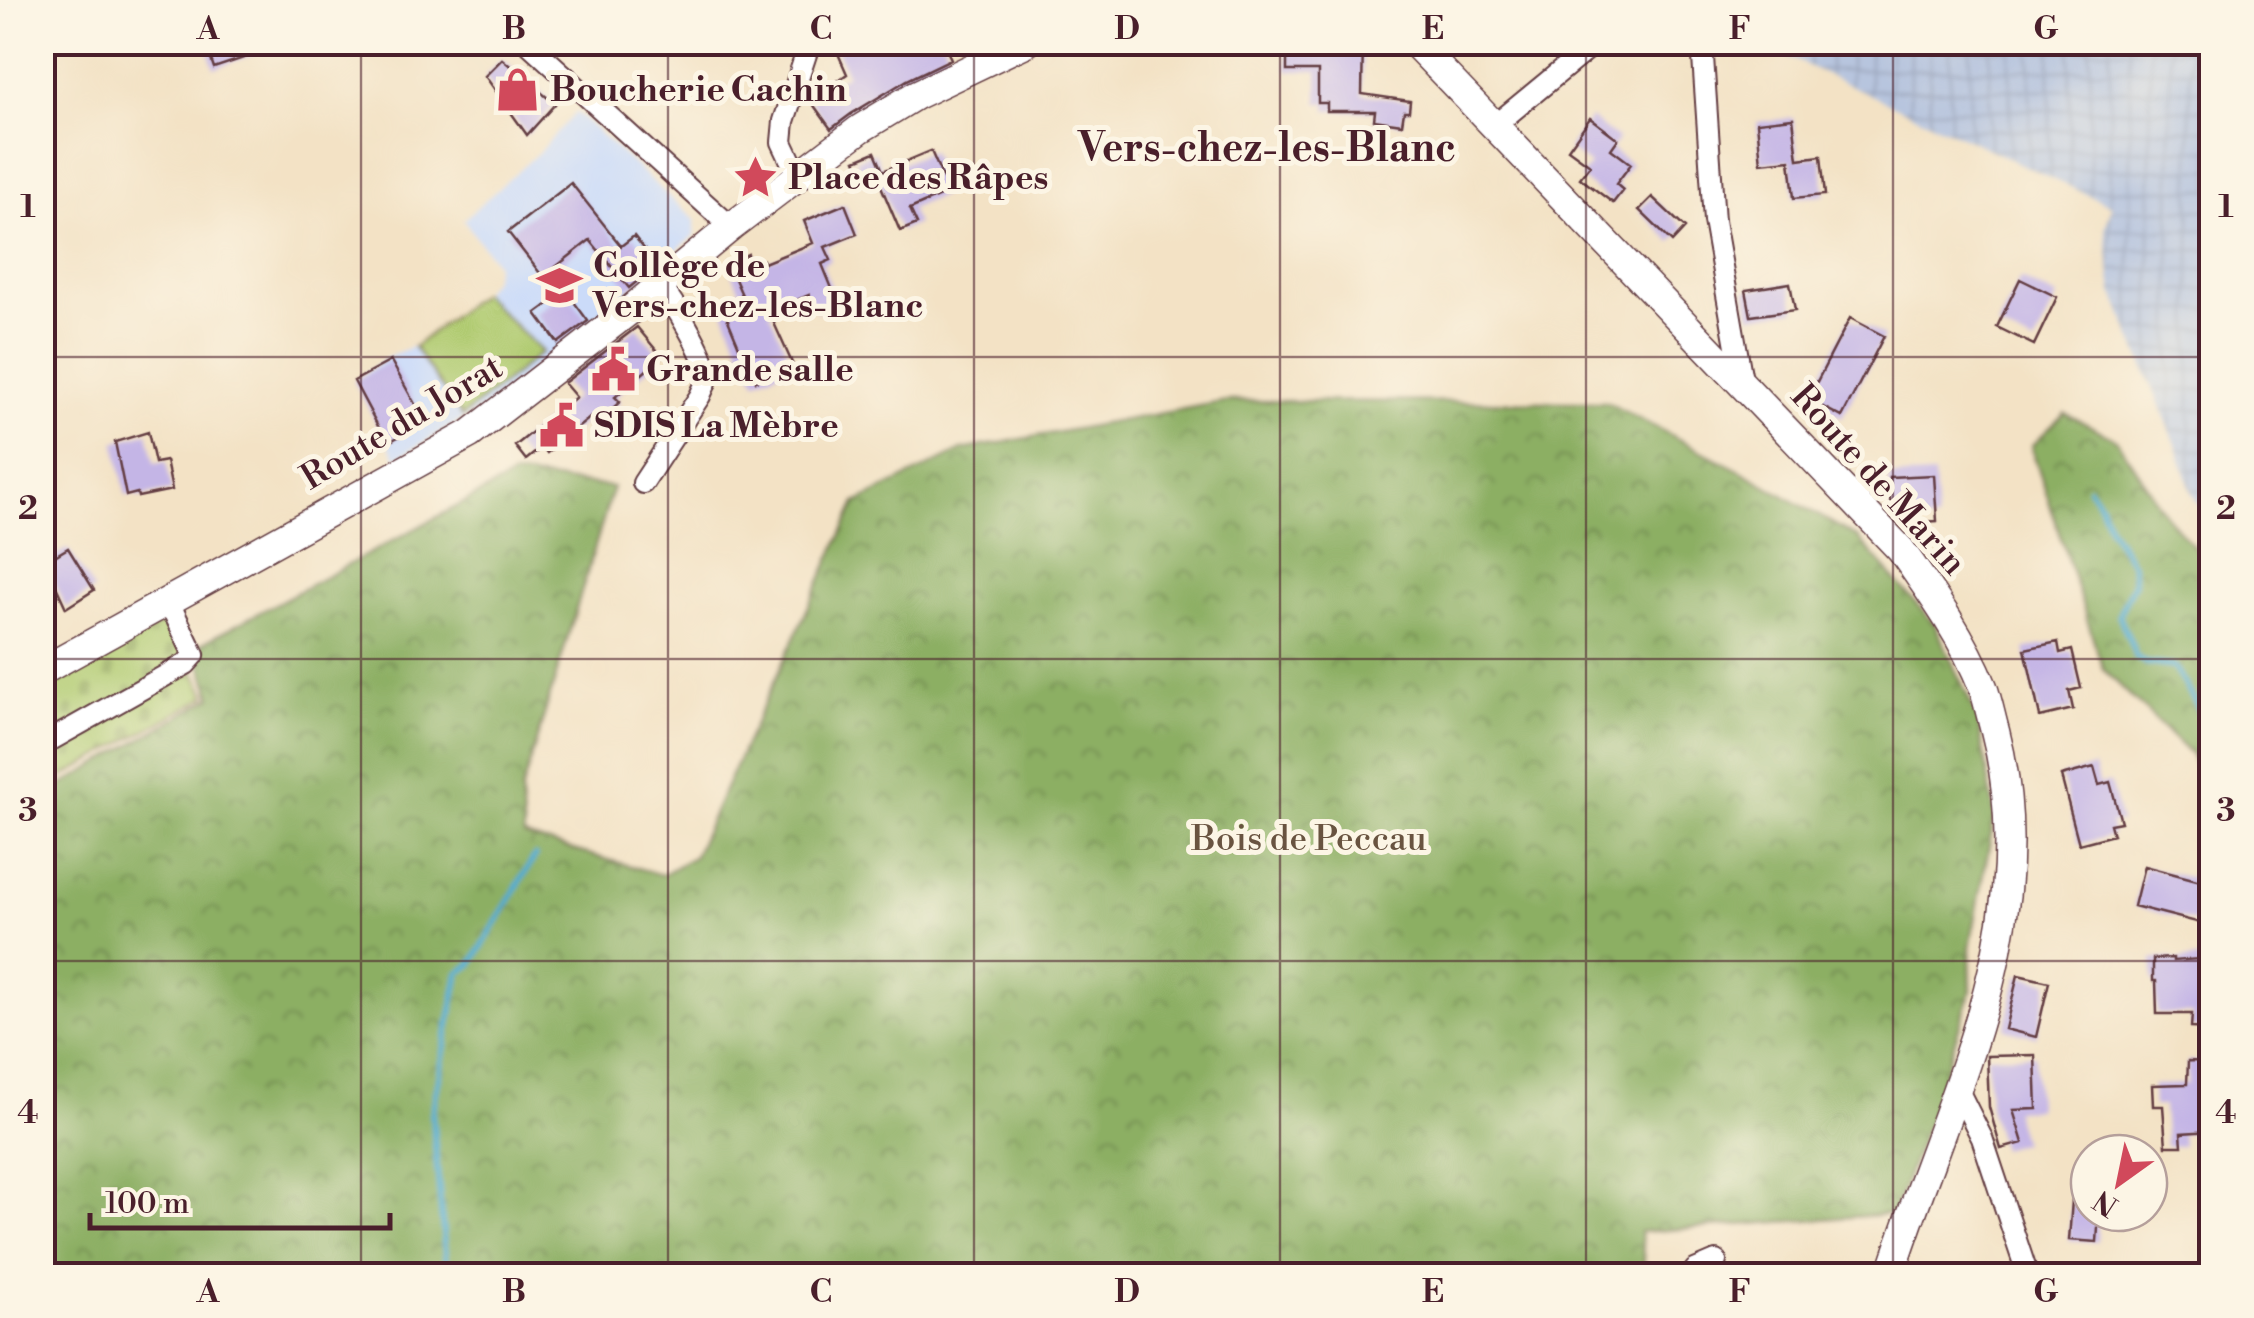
<svg xmlns="http://www.w3.org/2000/svg" width="2254" height="1318" viewBox="0 0 2254 1318" font-family="'Libre Bodoni',serif">
<defs>
<pattern id="industrial-grid" width="8" height="8" patternUnits="userSpaceOnUse" patternTransform="scale(2.5)"><rect width="8" height="8" fill="#b7c5de"/><path d="M0 4h8M4 0v8" fill="none" stroke="#9fa9bf"/></pattern>
<pattern id="forest-crowns" width="20" height="18" patternUnits="userSpaceOnUse" patternTransform="scale(2.5)"><rect width="20" height="18" fill="#8caf63"/><path d="M2 6a3 3 0 1 1 6 0M12 15a3 3 0 1 1 6 0" fill="none" stroke="#748e52"/></pattern>
<pattern id="cemetery-stones" width="16" height="16" patternUnits="userSpaceOnUse" patternTransform="scale(2.5)"><rect width="16" height="16" fill="#b0cb71"/><path d="M2 7V4a2 2 0 0 1 4 0v3zM10 15v-3a2 2 0 0 1 4 0v3z" fill="#99ae62"/></pattern>
</defs>
<rect width="100%" height="100%" fill="#fcf5e5"/>
<filter id="ink" filterUnits="userSpaceOnUse"><feTurbulence type="fractalNoise" baseFrequency=".01" numOctaves="2"/><feDisplacementMap in="SourceGraphic" scale="20" xChannelSelector="R" yChannelSelector="G"/><feConvolveMatrix kernelMatrix="1 2 1 2 8 2 1 2 1" color-interpolation-filters="sRGB"/></filter>
<filter id="wash" filterUnits="userSpaceOnUse"><feTurbulence type="fractalNoise" baseFrequency=".0048" numOctaves="4" result="noise"/><feDisplacementMap in="SourceGraphic" scale="40" xChannelSelector="R" yChannelSelector="G"/><feGaussianBlur stdDeviation="2.25" result="paint"/><feColorMatrix in="noise" values="0 0 0 0 0 0 0 0 0 0 0 0 0 0 0 0 0 1.4 0 .05"/><feComposite in="paint" operator="in"/></filter>
<g filter="url(#wash)">
<rect width="100%" height="100%" fill="#f3e2c5"/>
<!-- built -->
<path fill="#cbdbf9" d="M576,112l119,108v15l-208,171 -91,52 -42,-77 36,-25 24,-10 67,-53 12,-14 3,-16 -33,-43 76,-68z"/>
<!-- industrial -->
<path fill="url(#industrial-grid)" d="M1758,43h453v480l-18,-27 -18,-54 -62,-150 -8,-64 7,-22z"/>
<!-- forest -->
<path fill="url(#forest-crowns)" stroke="#6b6747" stroke-width="2.5" d="M1227,401l379,1 137,70 115,66 77,87 42,92 18,97 -25,134 1,43 -35,109 -43,114 -253,18 6,43 -1603,1 -1,-479 170,-100 -17,-50 320,-172 98,12 -92,305 3,44 138,39 32,-19 162,-353 106,-53z
M2065,413l51,26 51,78 44,49v247l-20,-58 -88,-86 -72,-223z"/>
<!-- cemetery -->
<path fill="url(#cemetery-stones)" stroke="#7d754e" stroke-width="2.5" d="M167,620l40,76 -164,92 -1,-97z"/>
<!-- pitch -->
<path fill="#b0cb71" stroke="#7d754e" stroke-width="2.5" d="M481,293l61,59 -80,65 -48,-70z"/>
<g fill="none" stroke-linecap="round" stroke-linejoin="round">
<!-- stream -->
<path stroke="#51aace" stroke-width="6" d="M2089,488l11,16 9,23 23,37 2,18 -15,32 17,43 10,6 29,4 31,54 6,2
M447,1276l-15,-162 27,-141 13,-9 63,-108"/>
</g>
<g id="blocks">
<!-- building -->
<path fill="#c4b5e6" d="M205,42h76l1,3 -68,23z
M833,42h110l8,17 -44,21 -56,34 -20,15 -21,-29 37,-26z
M1345,42h18l-1,52 48,7 -1,10h-5l-2,13 -28,-4 1,-9h-48v-8h-9v-32h-31v-23l58,1z
M502,59l53,45 -28,31 -42,-59z
M1590,118l28,21 -7,10 20,15 -15,20 7,6 -10,13 -33,-25 10,-13 -22,-16z
M1793,118l5,41 23,-3 4,39 -31,3 -4,-38 -29,3 -4,-41z
M931,151l18,41 -39,17 7,15 -17,7 -22,-52 -12,5 -10,-24 19,-8 8,19z
M571,183l50,63 13,-10 23,29 -28,23 -39,-48 -47,37 -35,-45z
M1652,197l33,31 -13,14 -33,-32z
M845,204l12,30 -32,13 6,13 -9,4 16,39 -22,9 -7,-17 -40,17 24,53 -37,16 -4,-9 -2,1 -27,-65 22,-6 -17,-39 20,-9 4,11 11,-5 1,3 49,-20 -9,-22z
M2020,279l37,18 -23,48 -37,-18z
M1790,283l5,27 -44,6 -5,-26z
M566,291l22,30 -30,22 -22,-30z
M1850,318l34,18 -42,81 -34,-18z
M637,327l25,30 -47,40 5,5 -24,20 -5,-5 -44,36 -5,-6 -16,13 -11,-14 61,-49 -12,-14z
M391,361l34,61 -38,21 -33,-62z
M148,432l7,31 11,-2 6,29 -34,7 -1,-4 -11,3 -11,-54z
M1934,475l3,46 -29,2 -1,-9h-16l-2,-37z
M68,548l26,42 -28,18 -21,-46z
M2058,642l2,11 12,-3 9,38 -12,3 4,18 -33,8 -15,-68z
M2094,767l5,18 11,-3 11,40 -11,2 3,11 -34,9 -18,-68z
M2144,866l68,18v42l-78,-20z
M2173,958v3l39,-3v71l-21,-1 1,-14h-35l-1,-33h-3v-22z
M2018,975l31,7 -13,55 -31,-8z
M2035,1055l2,54 -24,1 10,33 -22,6 -12,-42 -2,-51z
M2188,1061l24,1v69l-31,2 1,13h-16l-3,-40h-10l-1,-21 35,-1z
M2072,1200l17,1v12h10l-2,29 -28,-2z"/>
</g>
</g>
<g filter="url(#ink)">
<use href="#blocks" fill-opacity="0" stroke="#633c42" stroke-width="2.5"/>
<g fill="none" stroke-linecap="round" stroke-linejoin="round">
<defs>
<path id="street" d="M527,42l204,185
M1702,42l12,179 29,165
M1494,126l102,-84
M798,176l-16,-34 2,-21 26,-79
M643,483l57,-87c3,-8 8,-14 7,-23 -3,-21 -33,-70 -47,-88
M42,745l144,-81 8,-9 -20,-42 -3,-12
M1958,1090l24,48 46,138
M1696,1276l-1,-6 21,-9"/>
<path id="secondary" d="M1414,42l487,508c31,44 62,87 82,137 5,14 8,30 12,44 50,192 -48,368 -105,545
M42,671l428,-237 159,-123 102,-84 129,-98 56,-34 111,-53"/>
</defs>
<!-- street casing -->
<use href="#street" stroke="#633c42" stroke-width="24"/>
<!-- secondary casing -->
<use href="#secondary" stroke="#633c42" stroke-width="31"/>
<!-- street -->
<use href="#street" stroke="#fff" stroke-width="20"/>
<!-- secondary -->
<use href="#secondary" stroke="#fff" stroke-width="28"/>
</g>
</g>
<!-- grid -->
<path fill="none" stroke="#4a1f2b" stroke-width="2.5" stroke-opacity="0.55" d="M361,42v1234M668,42v1234M974,42v1234M1280,42v1234M1586,42v1234M1893,42v1234M42,357h2170M42,659h2170M42,961h2170"/>
<!-- icons -->
<defs>
<symbol id="shop-bare" viewBox="-9 -9 18 18"><path d="M-5-2.5h2.3a2.7 3.5 0 0 1 5.4 0H5L5.5 6h-11ZM-1.5-2.5h3a1.5 2.3 0 0 0-3 0Z" fill="#d1495b" stroke="#fcf5e5" stroke-width="2.5" paint-order="stroke"/></symbol>
<symbol id="sight-bare" viewBox="-9 -9 18 18"><path d="M0-6L1.8-2.2L6-1.7L2.9 1.2L3.7 5.4L0 3.3L-3.7 5.4L-2.9 1.2L-6-1.7L-1.8-2.2Z" fill="#d1495b" stroke="#fcf5e5" stroke-width="2.5" paint-order="stroke"/></symbol>
<symbol id="school-bare" viewBox="-9 -9 18 18"><path d="M0-5L7-2L0 1L-7-2ZM-4 1L0 2.5L4 1V4Q0 6-4 4Z" fill="#d1495b" stroke="#fcf5e5" stroke-width="2.5" paint-order="stroke"/></symbol>
<symbol id="civic-bare" viewBox="-9 -9 18 18"><path d="M-.6-6.5H3V-4.5H.6V-3L4-1V1h2V6H-6V1h2V-1L-.6-3ZM-1.2 2.5V6h2.4V2.5Z" fill="#d1495b" stroke="#fcf5e5" stroke-width="2.5" paint-order="stroke"/></symbol>
</defs>
<g fill-rule="evenodd">
<use href="#shop-bare" x="486" y="58" width="63" height="63"/>
<use href="#sight-bare" x="724" y="146" width="63" height="63"/>
<use href="#school-bare" x="528" y="254" width="63" height="63"/>
<use href="#civic-bare" x="582" y="338" width="63" height="63"/>
<use href="#civic-bare" x="530" y="394" width="63" height="63"/>
</g>
<g text-anchor="middle" dominant-baseline="central" stroke-width="10" stroke-linejoin="round" paint-order="stroke">
<!-- poi labels -->
<g font-size="35" font-weight="bold" fill="#4a1f2b" stroke="#fcf5e5" text-anchor="start">
<text x="550" y="90">Boucherie Cachin</text>
<text x="788" y="178">Place des Râpes</text>
<text x="593" y="266">Collège de<tspan x="593" dy="40">Vers-chez-les-Blanc</tspan></text>
<text x="646" y="370">Grande salle</text>
<text x="594" y="426">SDIS La Mèbre</text>
</g>
<!-- street labels -->
<g font-size="35" fill="#4a1f2b" stroke="#fcf5e5">
<text transform="translate(402 423) rotate(-31)">Route du Jorat</text>
<text transform="translate(1878 480) rotate(48)">Route de Marin</text>
</g>
<!-- park labels -->
<g font-size="35" fill="#695340" stroke="#fcf5e5">
<text x="1309" y="839">Bois de Peccau</text>
</g>
<!-- quarter labels -->
<g font-size="40" font-weight="bold" fill="#4a1f2b" stroke="#fcf5e5">
<text x="1267" y="149">Vers-chez-les-Blanc</text>
</g>
</g>
<!-- margin -->
<rect width="2254" height="1318" fill="none" stroke="#fcf5e5" stroke-width="110"/>
<!-- north arrow -->
<g transform="translate(2119 1183) rotate(213)"><circle r="48" fill="#fcf5e5" stroke="#b59f9b" stroke-width="2.5"/>
<path d="M0-8L18 38L0 25L-18 38Z" fill="#d1495b"/>
<text y="-15" font-size="28" font-weight="bold" text-anchor="middle" fill="#4a1f2b">N</text>
</g>
<!-- scale -->
<path d="M90 1213v15h300v-15" fill="none" stroke="#4a1f2b" stroke-width="5"/>
<text x="105" y="1213" font-size="30" fill="#4a1f2b" stroke="#fcf5e5" stroke-width="8" paint-order="stroke">100 m</text>
<rect x="55" y="55" width="2144" height="1208" fill="none" stroke="#4a1f2b" stroke-width="4"/>
<g font-size="32" text-anchor="middle" font-weight="bold" fill="#4a1f2b">
<text x="208" y="39">A</text>
<text x="514" y="39">B</text>
<text x="821" y="39">C</text>
<text x="1127" y="39">D</text>
<text x="1433" y="39">E</text>
<text x="1740" y="39">F</text>
<text x="2046" y="39">G</text>
<text x="28" y="217">1</text>
<text x="2226" y="217">1</text>
<text x="28" y="519">2</text>
<text x="2226" y="519">2</text>
<text x="28" y="821">3</text>
<text x="2226" y="821">3</text>
<text x="28" y="1123">4</text>
<text x="2226" y="1123">4</text>
<text x="208" y="1302">A</text>
<text x="514" y="1302">B</text>
<text x="821" y="1302">C</text>
<text x="1127" y="1302">D</text>
<text x="1433" y="1302">E</text>
<text x="1740" y="1302">F</text>
<text x="2046" y="1302">G</text>
</g>
</svg>
